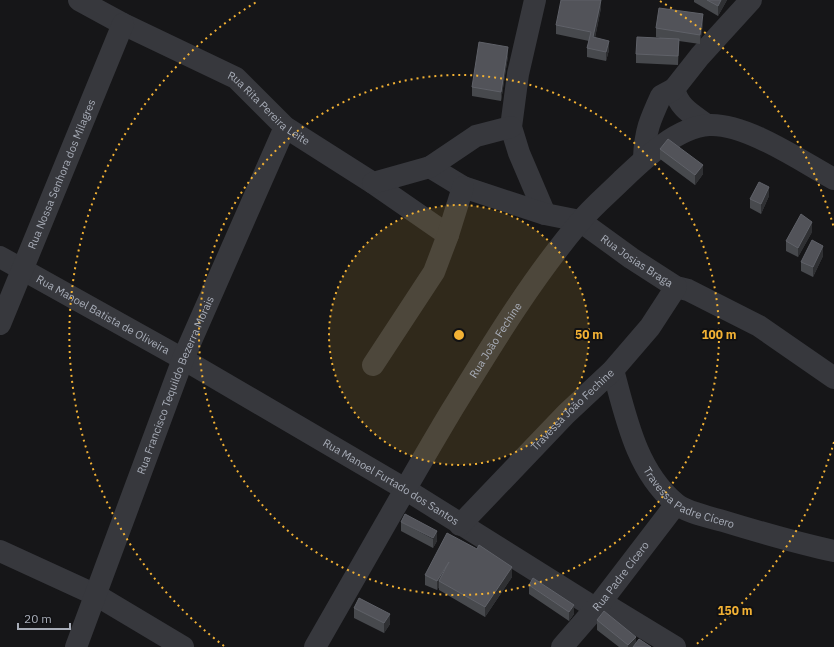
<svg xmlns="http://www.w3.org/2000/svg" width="834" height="647" viewBox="0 0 834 647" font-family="'IBM Plex Sans',sans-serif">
<rect width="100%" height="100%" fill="#161618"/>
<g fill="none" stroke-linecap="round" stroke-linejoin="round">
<!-- minor -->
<g stroke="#37383d" stroke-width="22">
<path id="s1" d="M79,0l44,24 113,54 49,49 88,56 75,52"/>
<path d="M535,0l-17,74 -7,53 8,26 26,61"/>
<path d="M674,89c5,19 18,25 33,36"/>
<path d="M644,158c1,-27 6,-38 17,-62l13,-7 26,-33 51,-56"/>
<path id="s2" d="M430,167l33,20 82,27 35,7 51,37 45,29 12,3 71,36 75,52"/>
<path d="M373,183l57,-16 46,-31 35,-9"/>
<path id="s3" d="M0,257l183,102 222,130 190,119"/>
<path id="s4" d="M0,324l123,-300"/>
<path d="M373,365l61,-93 14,-37 15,-48"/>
<path id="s5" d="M613,370c13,47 23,100 62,133 10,9 34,14 48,18 36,11 73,22 111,30"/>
<path id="s6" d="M460,525l106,-111 47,-44 37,-43 26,-40"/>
<path d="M0,551l96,44 87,52"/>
<path d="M601,602l74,45"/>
<path id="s7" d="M76,647l107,-288 102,-232"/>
<path id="s8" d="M315,647c45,-78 89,-157 135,-234 40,-65 80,-132 129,-190 13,-16 29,-29 43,-43 22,-21 55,-53 87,-55 37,-2 92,36 125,54"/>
<path id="s9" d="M562,647l39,-45 75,-98"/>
</g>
</g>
<!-- wall -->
<path fill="#47494d" d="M694,0h33l-9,16 -24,-14z
M601,8l-6,30 14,12 -3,11 -19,-4v-9l2,-7 -33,-7v-9z
M703,23l-3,21 -21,-3 -1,24 -42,-2v-9l24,-16 -4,-1v-9z
M508,56l-7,45 -29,-5v-9z
M660,149l43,25 -8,11 -35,-26z
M769,196l-8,18 -11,-6v-9z
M812,232l-14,25 -12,-6v-10z
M823,256l-10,21 -12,-6v-9z
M401,522l36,19 -4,7 -32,-17z
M425,575l87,2 -27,40 -46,-27v-3l-2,3 -12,-5z
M529,585l45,29 -5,7 -40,-27z
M354,608l36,16 -6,9 -30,-15z
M597,620l39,24 15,3h-32l-22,-17z"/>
<!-- shaded-wall -->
<path fill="#2f3033" d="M601,0v8l-8,39v-10z
M721,0h6l-9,16v-10z
M703,14v9l-3,21v-9z
M609,41v9l-3,11v-9z
M508,47v9l-7,45v-9z
M703,165v9l-8,11v-10z
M769,187v9l-8,18v-10z
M812,222v10l-14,25v-9z
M823,246v10l-10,21v-10z
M437,531v10l-4,7v-10z
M449,562l-10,19v6l-2,3v-9z
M512,567v10l-27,40v-10z
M574,605v9l-5,7v-9z
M390,614v10l-6,9v-10z
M636,637v9l-1,1h-7v-2z"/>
<!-- building -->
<path fill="#525359" stroke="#5f6168" d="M561,0h40l-8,37 16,4 -3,11 -19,-4 4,-16 -35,-7z
M707,0h14l-3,6z
M659,8l44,6 -3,21 -44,-7z
M637,37l42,2 -1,17 -42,-2z
M479,42l29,5 -7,45 -29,-5z
M668,139l35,26 -8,10 -35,-26z
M759,182l10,5 -8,17 -11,-5z
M801,214l11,8 -14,26 -12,-7z
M812,240l11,6 -10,21 -12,-5z
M405,514l32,17 -4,7 -32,-16z
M447,533l30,16 2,-4 33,22 -27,40 -46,-26 10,-19 -12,19 -12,-6z
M533,578l41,27 -5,7 -40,-27z
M359,598l31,16 -6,9 -30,-15z
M604,611l32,26 -8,8 -31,-25z
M639,639l12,8h-18z"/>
<!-- distance rings -->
<circle cx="459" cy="335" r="130" fill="#f2b134" fill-opacity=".12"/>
<g fill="none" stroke="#f2b134" stroke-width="2" stroke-dasharray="2 4">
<circle cx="459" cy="335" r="130"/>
<circle cx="459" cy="335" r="260"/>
<path d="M834 442A390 390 0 0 1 694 646M224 646A390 390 0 0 1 258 1M660 1A390 390 0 0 1 834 228"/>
</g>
<g text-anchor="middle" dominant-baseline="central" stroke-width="4" stroke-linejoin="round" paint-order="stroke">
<!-- street labels -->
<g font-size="11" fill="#a8adb8" stroke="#111113">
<text stroke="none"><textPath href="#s1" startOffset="220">Rua Rita Pereira Leite</textPath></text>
<text stroke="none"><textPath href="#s4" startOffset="162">Rua Nossa Senhora dos Milagres</textPath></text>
<text stroke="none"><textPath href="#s2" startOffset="230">Rua Josias Braga</textPath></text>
<text stroke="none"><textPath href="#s3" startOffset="118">Rua Manoel Batista de Oliveira</textPath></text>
<text stroke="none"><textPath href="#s8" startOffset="356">Rua João Fechine</textPath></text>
<text stroke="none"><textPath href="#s7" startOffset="280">Rua Francisco Tequildo Bezerra Morais</textPath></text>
<text stroke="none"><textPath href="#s6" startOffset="161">Travessa João Fechine</textPath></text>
<text stroke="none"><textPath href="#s3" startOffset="451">Rua Manoel Furtado dos Santos</textPath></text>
<text stroke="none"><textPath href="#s5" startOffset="158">Travessa Padre Cícero</textPath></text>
<text stroke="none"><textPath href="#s9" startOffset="92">Rua Padre Cícero</textPath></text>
</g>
</g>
<circle cx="459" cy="335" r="6" fill="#f2b134" stroke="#111113" stroke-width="2"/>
<g font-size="12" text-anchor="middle" font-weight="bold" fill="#f2b134" stroke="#111113" stroke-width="4" stroke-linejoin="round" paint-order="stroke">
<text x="589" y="339">50 m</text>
<text x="719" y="339">100 m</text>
<text x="735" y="615">150 m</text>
</g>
<!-- scale -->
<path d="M18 623v6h52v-6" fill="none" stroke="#a8adb8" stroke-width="2"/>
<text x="24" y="623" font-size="12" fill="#a8adb8" stroke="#111113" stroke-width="3" paint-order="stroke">20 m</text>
</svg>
